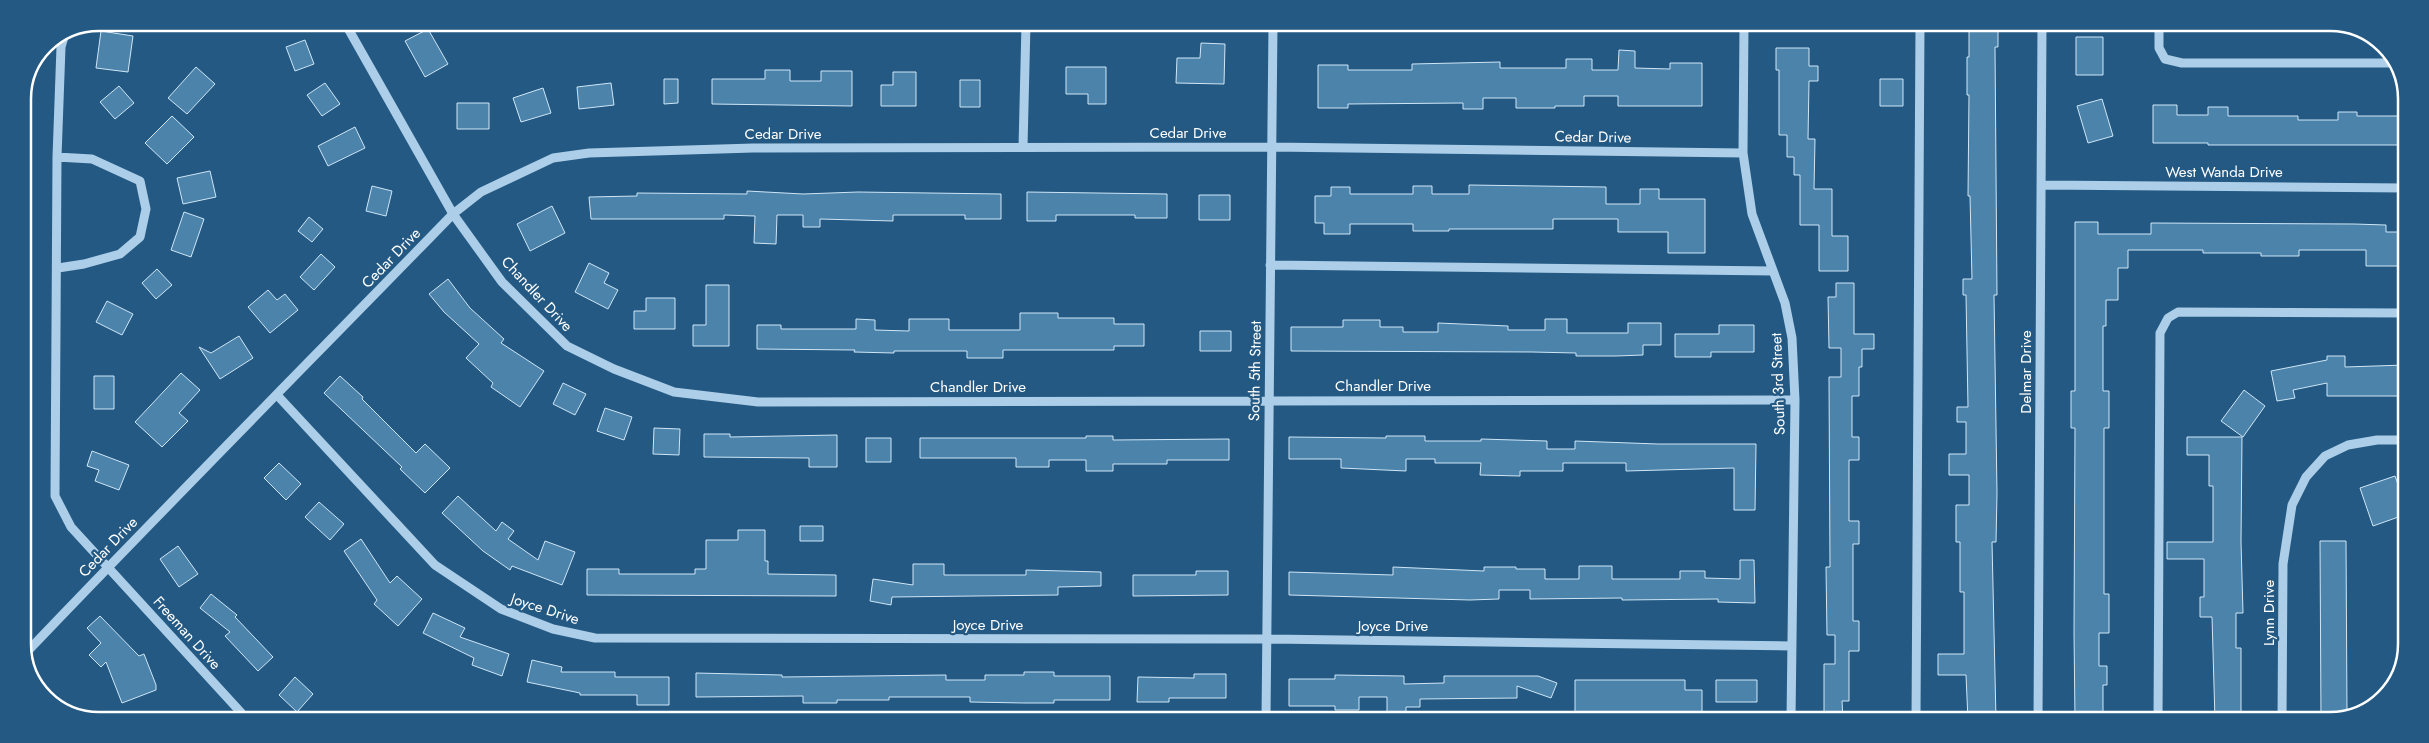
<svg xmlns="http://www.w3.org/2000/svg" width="2429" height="743" viewBox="0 0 2429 743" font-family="Jost,sans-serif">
<rect width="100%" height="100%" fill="#235983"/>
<!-- building -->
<path fill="#4b83ab" stroke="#cfe6f6" d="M1969,25h29v22h-3l2,248h-3l3,198 -1,49h-4l4,178h-28l-2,-45h-28v-21h26v-62h-4v-50h-4v-37h13v-30h-20v-21h17v-32h-9v-15h11l-2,-112h-3v-16h9l-2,-83h-2l1,-101h-2v-38h2z
M428,29l20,35 -23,13 -20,-36z
M101,31l32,5 -5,36 -32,-4z
M2076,37h27v38h-27z
M305,40l9,24 -19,7 -9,-24z
M1201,43l24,1 -1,40 -48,-1 1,-25h23z
M1776,48h33v18h9v15h-9l-1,58h7l-1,50h18v47h16v35h-29v-46h-19v-50h-6v-18h-7v-22h-8v-65h-3z
M1619,50l16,1v17l35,1v-6h32v43h-84v-10h-34v10h-29v2h-39v-10h-33v11h-20v-6l-115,1v4h-30v-43h30v5h64v-6l88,-2v6h66v-9h26v11h26z
M196,67l19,17 -28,30 -19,-16z
M1066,67h40v37h-18v-10h-22z
M765,70h25v11h31v-10h31v35l-140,-2v-25h53z
M893,72h23v34h-35v-21h12z
M664,79h14v24l-14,1z
M1880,79h23v27h-23z
M960,80h20v27h-20z
M325,83l15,21 -18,12 -15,-21z
M611,83l3,22 -35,4 -2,-22z
M119,86l15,17 -19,16 -15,-17z
M543,88l8,25 -30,9 -8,-24z
M2102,99l11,37 -25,7 -11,-37z
M457,103h32v26h-32z
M2153,105h24v10h31v-8h20v9h70v4h40v-8h19v4h49v29h-198v-2h-55z
M172,116l22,21 -27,27 -22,-21z
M355,127l10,21 -37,18 -10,-20z
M210,171l6,26 -33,7 -6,-26z
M1469,185l137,2v17h34v-15h19v10h46v54h-37v-21h-50v-13h-65v10h-104v2h-36v-7h-63v10h-26v-11h-9v-27h16v-9h19v7h63v-8h19v8h37z
M372,186l20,5 -6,25 -20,-5z
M747,191l56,3 55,-2 143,2v25h-36v-4h-72v6l-73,-2v8h-17v-12h-26l-1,29 -22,-1 1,-27 -31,-1v4h-133l-2,-22 48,-1v-3l110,1z
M1027,192l140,2v24h-32v-3h-79v6h-29z
M1199,195h31v25h-31z
M552,206l13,27 -35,18 -13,-27z
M184,212l20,7 -13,38 -20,-7z
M309,217l14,12 -11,13 -14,-11z
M2075,222h23v12h53v-11l203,1 32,1v7h18v34h-38v-16h-67v6h-38v-3h-58v-3h-75v18h-10v32h-12v26h-3v65h6v37h-5v166h5v39h-10v33h8v19h-4v35h-28l-1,-87 1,-205h-4v-37h4z
M321,254l14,13 -21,23 -14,-13z
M589,263l20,10 -5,10 14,7 -10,19 -33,-17z
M157,269l15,16 -16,14 -14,-16z
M448,279l22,29 34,31 -3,4 43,28 -24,36 -29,-20 2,-4 -27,-25 13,-14 -35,-32 -15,-18z
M1836,283h18v51h20v15h-12v18h-3v29h-7v41h7v23h-10v61h10v23h-6v77h6v30h-10v50h-7l1,19h-19v-56h11v-29h-8l-1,-68h4l-1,-190h12v-29h-12l-1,-51h8z
M706,285h23v61h-36v-21h13z
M268,290l9,10 8,-6 13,16 -28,23 -22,-26z
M646,298h29v31h-41v-18h12z
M107,301l26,13 -11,21 -26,-13z
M1020,313h38v5h56v6h30v22h-30v4h-111v8h-36v-7h-73v2l-40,-1 1,-2 -98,-1v-24h24v4h75v-10l19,1v10l34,1v-12h40v11h71z
M1545,319h22v14h61v-10h33v22h-18v10l-27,1h-40v-3l-44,-1 -241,-1v-24h52v-7h37v7h23v5h35v-9l70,3v4h37z
M1719,325h35v27h-43v5h-36v-23h44z
M1200,331h31v20h-31z
M239,336l14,22 -33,21 -21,-32 12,6z
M2327,356h18v11l60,-2v31h-78v-13l-34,7 2,8 -18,3 -6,-30 56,-11z
M181,373l19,17 -21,23 9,8 -26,26 -27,-25z
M94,376h20v33h-20z
M340,376l23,21 -1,2 54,54 9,-9 25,24 -25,25 -25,-24 2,-2 -78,-74z
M563,383l23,11 -11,21 -22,-11z
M2244,390l21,16 -22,31 -22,-16z
M605,408l27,9 -8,23 -27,-9z
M654,428l26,1 -1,26 -26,-1z
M704,434h26v3l107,-2v32h-28v-9l-105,-1z
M1086,436h27v4l116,-1v21h-62v4h-54v7h-27v-11h-37v7h-33v-9h-96v-20h166z
M1386,436h39v5h56v-2l66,2v8h28v-8l83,3h98l-1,66h-21v-42l-108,3v-8h-63v8h-43v5l-40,-1 1,-12h-46v-4h-29v12l-65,-3v-9h-52v-22l97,1z
M2187,437h55l-1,105 2,71h-7v35h5v72h-26l-3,-103h-12v-20h4v-38h-37v-17h46v-56h-4v-31h-22z
M866,438h25v24h-25z
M92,451l37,14 -10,25 -24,-9 4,-11 -12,-4z
M279,463l22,21 -15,16 -22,-22z
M2395,476l10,27 -1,12 -31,11 -13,-38z
M458,496l38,35 6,-9 12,9 -6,8 30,21 7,-19 30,11 -13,33 -50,-19 -2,4 -27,-19 -41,-38z
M319,502l25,22 -14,16 -25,-23z
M800,526h23v15h-23z
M738,530h27v31h3v13l68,1v21l-249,-1v-26h32v5h76v-5h11v-29h32z
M361,539l29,44 7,-7 25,23 -24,27 -24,-22 3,-4 -33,-49z
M2320,541h26l1,174 -17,5h-9z
M178,546l20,28 -19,13 -19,-28z
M1740,560h14l1,43 -37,-1v-3l-96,1v-2l-92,1v-9h-31v9l-29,1 -181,-5v-23l104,3v-8l91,4v-4h32v2h29v10h34v-13h33v13h68v-8h25v7l35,1z
M913,564h31v11h82v-5l75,2v14l-43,1v8l-166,2 -1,8 -21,-4 3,-22 40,6z
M1196,571h32v24l-95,1v-21h63z
M211,594l26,21 -2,2 38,40 -15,14 -33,-35 5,-4 -30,-24z
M433,613l32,15 -5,9 49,17 -7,22 -30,-11 2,-7 -51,-25z
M100,616l39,40 5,-2 12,31v5l-34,13 -16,-41 -5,5 -12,-12 12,-12 -14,-15z
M532,660l30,7 -1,5h54v5h54v28h-32v-10h-57v-2l-53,-11z
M1024,672h30v4h56v24h-56v3h-30l-54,-1v-5h-81v3h-52v3h-34v-7l-107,1v-24l86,2v2l164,-2v5h39v-5h39z
M1194,674h32v24h-57v4h-32l1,-25 56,1z
M1335,675l69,1v8l40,-1v-7h94l19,7 -6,15 -34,-12v12l-97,1v8h-14v12h-19v-22h-28v13h-24v-4h-46v-27h46z
M295,677l18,17 -16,18 -18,-17z
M1575,680h110v10h17v22h-44v3l-83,-1z
M1716,680h41v22h-41z"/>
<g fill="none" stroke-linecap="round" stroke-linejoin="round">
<!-- minor -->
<path stroke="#accee8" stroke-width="9" d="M345,23l108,191 49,68 65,64 47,23 60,23 84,10 1037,-2
M1744,24l-1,129 9,61 33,89 7,35 3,62 -4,320
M2159,25v23l6,11 17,4h211
M64,37l-3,10 -4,110 -2,339 16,31 175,191
M1023,147l3,-123
M57,157l35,2 48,22 6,28 -6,28 -20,17 -36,10 -26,4
M2041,185l365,3
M1270,265l503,6
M277,395l158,170 66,44 52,20 42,9 672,1 524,7
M25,654c141,-148 285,-293 428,-440l28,-22 72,-34 36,-5 164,-5 518,-1 472,6
M1266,719l7,-695
M1916,720l4,-695
M2038,720l4,-695
M2158,720l2,-387 8,-15 10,-6 227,1
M2282,720l1,-156 9,-59 14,-28 19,-21 23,-11 29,-5h28"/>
</g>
<g text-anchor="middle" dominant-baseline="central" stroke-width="4.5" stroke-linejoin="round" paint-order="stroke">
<!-- street labels -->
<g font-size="15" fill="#fff" stroke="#235983">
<text x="1188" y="133">Cedar Drive</text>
<text x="783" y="134">Cedar Drive</text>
<text transform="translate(1593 137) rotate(1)">Cedar Drive</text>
<text x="2224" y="172">West Wanda Drive</text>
<text transform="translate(391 258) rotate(-46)">Cedar Drive</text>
<text transform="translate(537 294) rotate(47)">Chandler Drive</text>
<text transform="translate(1255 371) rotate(-89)">South 5th Street</text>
<text transform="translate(2026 372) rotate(-90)">Delmar Drive</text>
<text transform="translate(1778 384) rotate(-92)">South 3rd Street</text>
<text x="1383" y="386">Chandler Drive</text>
<text x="978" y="387">Chandler Drive</text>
<text transform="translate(108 547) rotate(-46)">Cedar Drive</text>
<text transform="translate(545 609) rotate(18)">Joyce Drive</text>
<text transform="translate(2269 613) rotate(-90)">Lynn Drive</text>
<text x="988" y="625">Joyce Drive</text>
<text x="1393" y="626">Joyce Drive</text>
<text transform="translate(187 633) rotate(48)">Freeman Drive</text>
</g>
</g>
<!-- crop -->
<path d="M0 0H2429V743H0ZM99 31H2330A68 68 0 0 1 2398 99V644A68 68 0 0 1 2330 712H99A68 68 0 0 1 31 644V99A68 68 0 0 1 99 31Z" fill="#235983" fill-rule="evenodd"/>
<path fill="none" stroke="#fff" stroke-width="2.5" d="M99 31H2330A68 68 0 0 1 2398 99V644A68 68 0 0 1 2330 712H99A68 68 0 0 1 31 644V99A68 68 0 0 1 99 31Z"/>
</svg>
